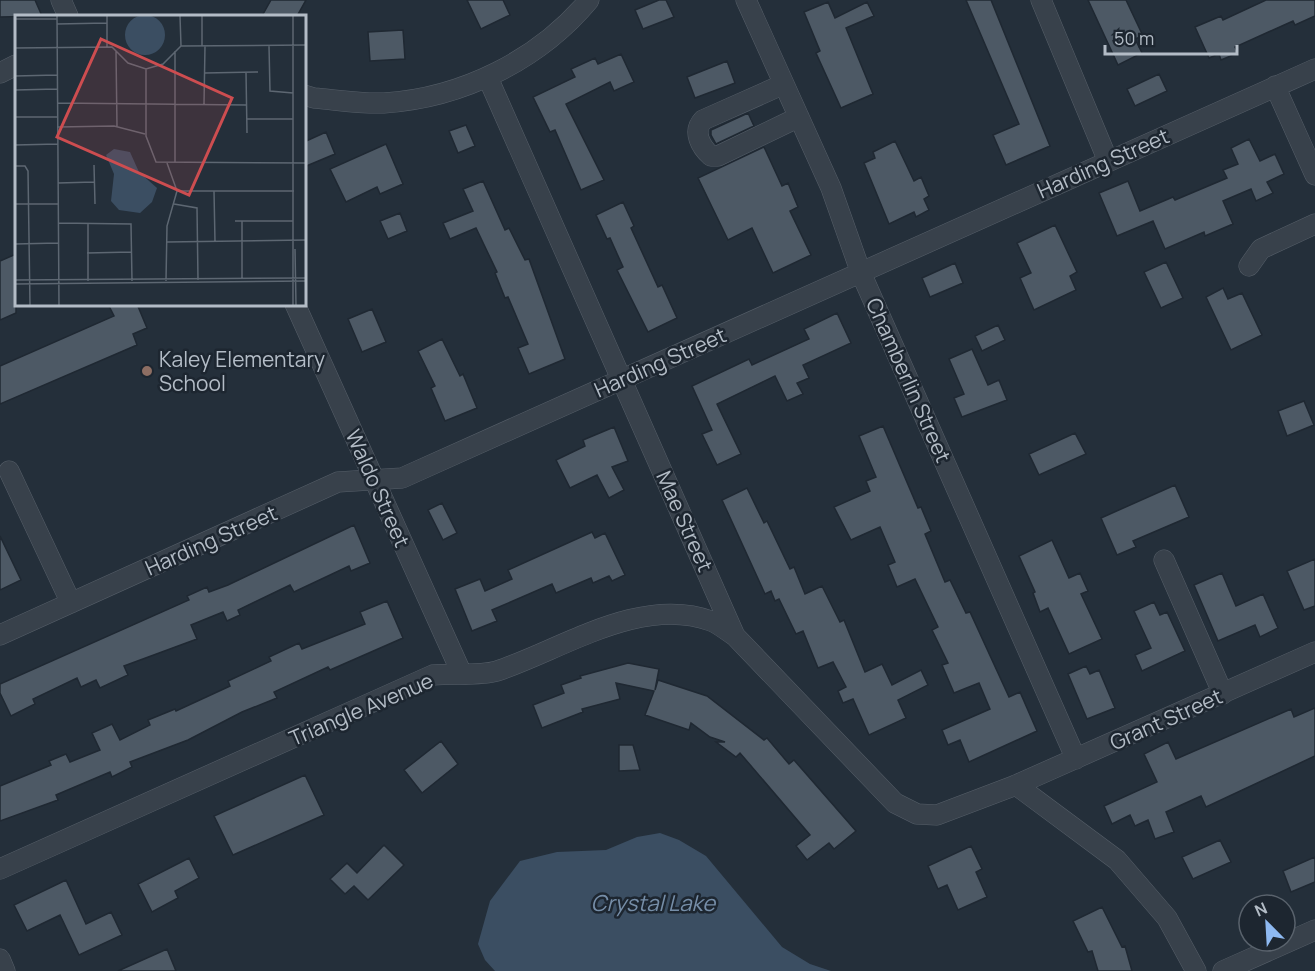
<svg xmlns="http://www.w3.org/2000/svg" width="1315" height="971" viewBox="0 0 1315 971" font-family="Manrope,sans-serif">
<rect width="100%" height="100%" fill="#242f3a"/>
<!-- water -->
<path fill="#3b4e62" d="M660,833l19,7 27,16 76,91 28,17 21,7h-336l-10,-11 -7,-16 12,-43 30,-40 37,-9 49,-2 31,-13z"/>
<!-- building -->
<path fill="#4d5965" stroke="#1f2832" stroke-width="1.5" d="M0,0h35l7,16 -42,1z
M271,0h35l-9,16h-35z
M467,0h36l7,15 -29,14z
M659,0h7l8,17 -31,12 -8,-19z
M966,0h25l59,146 -44,19 -13,-30 26,-11z
M1088,0h38l17,36 -8,3 7,14 -24,12z
M1266,0h49v16l-20,9 -2,-4 -58,26 3,6 -17,7 -2,-6 -10,4 -14,-31 26,-11 2,4z
M828,2l7,16 32,-16 7,14 -28,12 27,66 -32,14 -25,-55 4,-2 -16,-39z
M403,30l2,29 -35,2 -2,-29z
M621,54l13,28 -20,9 -4,-9 -44,22 38,76 -23,10 -26,-60 -5,2 -17,-35 42,-20 -4,-8 24,-11 3,6z
M727,61l8,22 -40,15 -8,-21z
M1159,74l8,17 -32,15 -8,-17z
M748,113l6,13 -38,18 -5,-9v-5z
M466,125l9,21 -17,7 -9,-22z
M326,132l9,22 -31,13v-25z
M1249,139l11,22 15,-7 9,20 -17,8 6,11 -17,8 -5,-12 -28,12 10,23 -28,12 -1,-4 -39,17 -12,-28 -36,15 -18,-43 29,-12 12,30 33,-14 2,3 52,-22 -4,-8 15,-6 -7,-16z
M895,141l19,40 7,-4 8,19 -5,3 5,11 -13,7 -2,-5 -25,12 -25,-61 11,-5 -2,-6z
M386,144l17,40 -23,10 -3,-7 -31,15 -16,-33z
M764,147l18,39 6,-3 10,24 -8,4 21,44 -38,18 -21,-45 -24,12 -30,-62z
M483,181l22,49 4,-2 16,32 4,-1 36,100 -36,15 -11,-26 10,-4 -20,-47 -3,1 -10,-25 2,-1 -21,-44 -26,11 -7,-16 30,-12 -10,-22z
M623,202l11,24 -3,2 27,59 4,-2 15,33 -29,14 -31,-62 6,-3 -13,-29 -3,1 -11,-24z
M400,213l7,18 -19,8 -8,-18z
M1055,225l22,47 -7,4 6,14 -42,20 -14,-32 11,-5 -14,-30z
M16,254v59l-16,7v-59z
M1166,262l17,36 -22,10 -17,-36z
M955,263l8,20 -33,14 -8,-19z
M1223,288l5,11 14,-6 20,42 -31,15 -25,-53z
M108,304h29l10,24 -14,6 4,11 -137,59v-38l114,-50z
M372,309l14,33 -24,10 -14,-33z
M837,313l14,30 -48,22 6,13 -12,5 6,11 -16,7 -12,-25 -58,28 24,50 -24,11 -15,-31 10,-4 -20,-44 57,-27 3,6 57,-26 -5,-10z
M998,325l7,15 -23,11 -7,-15z
M442,339l18,37 3,-2 14,34 -32,13 -14,-33 4,-2 -17,-35z
M972,349l16,36 11,-5 8,20 -45,17 -8,-19 10,-4 -15,-35z
M1304,401l10,24 -27,11 -9,-25z
M883,426l35,82 3,-1 10,24 -6,3 20,48 5,-2 16,33 4,-1 39,85 11,-5 17,39 -68,31 -9,-22 -12,5 -6,-15 48,-21 -11,-26 -25,10 -12,-28 6,-2 -16,-33 6,-3 -23,-48 -18,8 -9,-22 7,-3 -15,-35 -29,13 -17,-33 36,-16 -4,-10 10,-4 -17,-41z
M614,427l14,34 -16,6 12,23 -15,8 -12,-23 -27,13 -14,-28 29,-14 -2,-6z
M1075,433l11,21 -47,21 -10,-21z
M1175,485l14,32 -56,24 3,6 -19,8 -16,-37z
M747,488l17,35 3,-2 23,48 4,-2 11,27 17,-8 18,36 4,-2 21,52 17,-8 10,21 29,-15 7,15 -30,15 8,18 -37,17 -16,-36 -10,4 -5,-12 8,-4 -13,-25 -15,6 -15,-37 -7,3 -17,-35 -4,2 -4,-10 -6,3 -43,-94z
M442,503l15,30 -14,7 -15,-30z
M354,525l16,38 -19,8 -2,-5 -55,26 -4,-7 -52,25 2,5 -13,6 -4,-9 -32,13 6,14 -73,27 4,9 -28,13 -4,-8 -15,7 -4,-9 -44,21 2,5 -24,12 -11,-23v-9l189,-84 -2,-4 20,-9 2,5 19,-7z
M592,532l3,6 10,-5 20,42 -13,6 -3,-5 -16,7 -2,-5 -35,15 -4,-9 -60,26 5,11 -25,10 -17,-42 25,-10 5,12 27,-12 -4,-9z
M0,536l21,44 -21,10z
M1052,540l17,38 11,-5 8,18 -7,3 21,45 -33,15 -21,-46 -8,4 -7,-19 2,-1 -16,-36z
M1315,559v47l-11,4 -17,-39z
M1222,573l14,33 27,-12 15,34 -18,9 -5,-12 -37,16 -24,-56z
M387,601l16,37 -73,32 -2,-3 -54,25 3,6 -35,14 -54,28 -58,22 2,5 -20,10 -2,-5 -54,23 2,5 -58,21v-35l51,-21 -2,-4 17,-7 4,8 30,-12 -8,-17 20,-9 8,16 30,-15 -2,-5 27,-11 1,2 54,-25 -2,-5 43,-20 -2,-4 30,-14 3,6 63,-25 -5,-12z
M1154,602l6,13 7,-3 18,39 -43,20 -7,-16 16,-7 -17,-37z
M628,663l31,6 -4,21 3,-10 49,16 57,44 3,-2 22,26 5,-4 62,71 -22,18 -5,-6 -22,17 -11,-14 14,-11 -70,-82 -4,4 -20,-15h9l-15,-5 -19,-14 -2,7 -44,-15 9,-24 -38,-8 4,16 -38,10 1,3 -41,16 -9,-23 31,-12 -3,-8 20,-7 -1,-2z
M1086,666l4,8 9,-4 16,38 -28,11 -19,-45z
M1315,708v48l-109,51 -5,-11 -35,16 8,20 -19,7 -7,-19 -13,6 -5,-11 -18,9 -8,-18 53,-24 -13,-28 24,-12 8,17 115,-50 3,8z
M441,741l17,23 -36,29 -18,-23z
M619,745h14l7,25 -21,1z
M305,775l19,40 -91,40 -19,-39z
M1220,840l11,22 -38,17 -11,-22z
M384,845l20,20 -36,35 -14,-14 -9,8 -15,-15 17,-16 10,10z
M971,846l11,23 -6,3 11,25 -29,13 -11,-25 -9,4 -10,-23z
M1315,857v25l-24,10 -8,-21z
M189,858l10,20 -24,13 3,7 -26,14 -14,-28z
M66,880l20,44 25,-12 11,23 -43,20 -19,-40 -33,16 -13,-26z
M1102,907l20,40 3,-1 7,25h-34l-6,-20 -4,1 -15,-31z
M167,949l9,22h-58z"/>
<g fill="none" stroke-linecap="round" stroke-linejoin="round">
<defs>
<path id="minor" d="M61,0l7,16
M746,0l85,188 30,85 215,486
M1041,0l67,161
M0,73l16,-8
M488,78l247,558 160,167 22,11 20,1 79,-30 299,-133
M784,84l-81,36c-11,12 -2,27 8,36h7l81,-39
M1275,86l40,89
M304,95l10,3c23,2 47,6 70,5 78,-5 155,-43 205,-103
M1249,266l12,-17 54,-25
M295,304l166,368
M9,471l62,132
M1164,560l59,134
M0,635l338,-153 64,-4 913,-409
M1016,785l101,75 50,58 29,53
M0,869l433,-194c18,-2 49,1 64,-4 64,-21 143,-76 214,-50 8,3 16,10 24,15
M0,959l5,12
M1223,971l92,-41"/>
</defs>
<!-- minor casing -->
<use href="#minor" stroke="#565f69" stroke-width="21"/>
<!-- minor -->
<use href="#minor" stroke="#38414b" stroke-width="20"/>
</g>
<!-- markers -->
<circle fill="#8d6e63" stroke="#1d2630" stroke-width="2" cx="147" cy="371" r="6"/>
<g text-anchor="middle" dominant-baseline="central" stroke-width="5" stroke-linejoin="round" paint-order="stroke">
<!-- street labels -->
<g font-size="21" fill="#b3bcc6" stroke="#1d2630">
<text transform="translate(1103 163) rotate(-24)">Harding Street</text>
<text transform="translate(660 362) rotate(-24)">Harding Street</text>
<text transform="translate(909 380) rotate(66)">Chamberlin Street</text>
<text transform="translate(378 488) rotate(66)">Waldo Street</text>
<text transform="translate(685 521) rotate(66)">Mae Street</text>
<text transform="translate(211 540) rotate(-24)">Harding Street</text>
<text transform="translate(361 709) rotate(-23)">Triangle Avenue</text>
<text transform="translate(1166 719) rotate(-24)">Grant Street</text>
</g>
<!-- poi labels -->
<g font-size="21" fill="#b3bcc6" stroke="#1d2630" text-anchor="start">
<text x="159" y="359">Kaley Elementary<tspan x="159" dy="24">School</tspan></text>
</g>
<!-- water labels -->
<g font-size="22" font-style="italic" fill="#768ea8" stroke="#1d2630">
<text x="653" y="903">Crystal Lake</text>
</g>
</g>
<!-- overview -->
<g transform="translate(15 15)">
<rect width="291" height="291" fill="#242f3a"/>
<path d="M110 20a20 20 0 1 1 40 0a20 20 0 1 1-40 0ZM99,134l16,3 9,20 18,16 -5,14 -12,11 -21,-3 -8,-9 3,-27 -8,-19z" fill="#3b4e62"/>
<path fill="none" stroke="#5d6772" stroke-width="1.5" d="M42,1l2,289M92,1v31M165,1l1,30M187,1v30M278,1v289M0,4h42M42,9l50,-1M254,31l1,45 23,2M0,33l97,-1 16,16 18,6 17,-5 18,-18 125,-1M101,36l1,76M131,54v67l10,26 150,1M231,57l1,61M190,58l53,-1M0,61l42,-1M0,75l42,-1M42,88l189,2M189,89l1,-58M0,102h43M232,104h46M43,112l56,-1 31,8M0,130l43,-1M160,148v-112M79,150l1,39M0,151h10l3,5 2,134M43,168l36,-1M162,176h117M199,176l1,51M0,189h43M159,189l23,4 1,72M220,206h58M43,208l73,1 1,57M73,208v58M152,227l139,-2M0,229l43,-1M280,234l1,56M72,238l45,-1M227,264v-58M0,265l291,-2M151,266l1,-55 10,-35 -10,-28M0,269l291,-3"/>
<path fill="#cd4d50" fill-opacity="0.15" stroke="#cd4d50" stroke-width="3" d="M86,24l131,59 -43,97 -132,-58z"/>
<rect width="291" height="291" fill="none" stroke="#b3bcc6" stroke-width="3"/>
</g>
<!-- north arrow -->
<g transform="translate(1267 923) rotate(336)"><circle r="28" fill="#1d2630" stroke="#59626c" stroke-width="1.5"/>
<path d="M0-4.5L10 22L0 15L-10 22Z" fill="#8eb9f1"/>
<text y="-9" font-size="16" font-weight="bold" text-anchor="middle" fill="#b3bcc6">N</text>
</g>
<!-- scale -->
<path d="M1105 45v9h132v-9" fill="none" stroke="#b3bcc6" stroke-width="3"/>
<text x="1114" y="45" font-size="18" fill="#b3bcc6" stroke="#1d2630" stroke-width="4.5" paint-order="stroke">50 m</text>
</svg>
